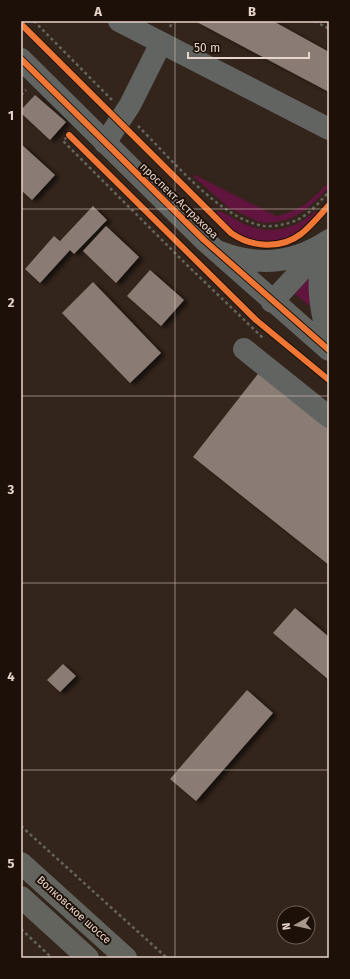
<svg xmlns="http://www.w3.org/2000/svg" width="350" height="979" viewBox="0 0 350 979" font-family="'Fira Sans',sans-serif">
<defs>
<filter id="shadow"><feDropShadow dx="4.5" dy="2.5" stdDeviation="2" flood-color="#0009"/></filter>
</defs>
<rect width="100%" height="100%" fill="#34251c"/>
<!-- green -->
<path fill="#61143d" d="M195,175l81,41c26,-5 35,-16 53,-34v5c-21,22 -37,39 -70,35l-30,-14 -36,-32z
M219,211c11,4 20,12 31,15 22,9 48,2 65,-15l3,3c-22,23 -50,40 -82,21 -8,-5 -15,-15 -22,-22z
M317,269l3,46 -25,-21z"/>
<!-- building -->
<path fill="#8a7c75" filter="url(#shadow)" d="M195,21h78l56,31v40z
M35,95l31,27 -16,18 -29,-27v-3z
M21,144l34,31 -23,25 -11,-10z
M93,206l14,14 -33,34 -4,-4 -30,33 -15,-14 29,-33 9,8 -3,-3z
M106,226l33,31 -23,26 -33,-32z
M150,270l34,30 -23,26 -34,-30z
M93,282l68,71 -31,30 -68,-70z
M261,370l68,54v141l-136,-108z
M295,608l34,29v43l-56,-47z
M63,664l13,12 -16,16 -13,-12z
M247,690l26,23 -77,88 -26,-22z"/>
<g fill="none" stroke-linecap="round" stroke-linejoin="round">
<!-- path -->
<path stroke="#65645f" stroke-width="2.5" stroke-dasharray="3 3" stroke-linecap="butt" d="M34,21l78,79
M315,21l14,8
M170,27l3,-6
M21,95l5,-5
M138,126c32,31 81,93 126,100 10,1 24,-2 33,-6 13,-6 22,-18 32,-28
M71,133l-8,8 125,125 76,73
M21,826l146,132
M21,929l31,29"/>
<!-- minor -->
<path stroke="#616461" stroke-width="22" d="M119,21l210,108
M21,59l183,181 125,110
M105,143l25,-38 31,-62
M329,242c-15,29 -10,66 0,96
M220,252c38,15 75,11 109,-12
M272,302l48,-52
M244,349l85,68"/>
<!-- major -->
<path stroke="#63645d" stroke-width="22" d="M21,863l105,95
M21,897l67,61"/>
<defs>
<path id="cycleway" d="M21,24l210,209c20,14 49,17 70,1 10,-8 19,-19 28,-29
M21,59l183,181 125,110
M69,135l187,185 73,60"/>
</defs>
<!-- cycleway casing -->
<use href="#cycleway" stroke="#1c1008" stroke-width="8"/>
<!-- cycleway -->
<use href="#cycleway" stroke="#f07635" stroke-width="6"/>
</g>
<!-- grid -->
<path fill="none" stroke="#e7d4ca" stroke-width="1" stroke-opacity="0.55" d="M175,21v937M21,209h308M21,396h308M21,583h308M21,770h308"/>
<g text-anchor="middle" dominant-baseline="central" stroke-width="4" stroke-linejoin="round" paint-order="stroke">
<!-- street labels -->
<g font-size="11" fill="#e7d4ca" stroke="#1c1008">
<text transform="translate(179 201) rotate(44)">проспект Астрахова</text>
<text transform="translate(74 910) rotate(42)">Волковское шоссе</text>
</g>
</g>
<!-- border -->
<rect width="350" height="979" fill="none" stroke="#1c1008" stroke-width="44"/>
<!-- north arrow -->
<g transform="translate(296 925) rotate(262)"><circle r="19" fill="#1c1008" stroke="#6d5e56"/>
<path d="M0-3L7 15L0 10L-7 15Z" fill="#a8978d"/>
<text y="-6" font-size="11" font-weight="bold" text-anchor="middle" fill="#e7d4ca">N</text>
</g>
<!-- scale -->
<path d="M188 52v6h121v-6" fill="none" stroke="#e7d4ca" stroke-width="2"/>
<text x="194" y="52" font-size="12" fill="#e7d4ca" stroke="#1c1008" stroke-width="3" paint-order="stroke">50 m</text>
<rect x="22" y="22" width="306" height="935" fill="none" stroke="#e7d4ca" stroke-width="1.5"/>
<g font-size="13" text-anchor="middle" font-weight="bold" fill="#e7d4ca">
<text x="98" y="16">A</text>
<text x="252" y="16">B</text>
<text x="11" y="120">1</text>
<text x="11" y="307">2</text>
<text x="11" y="494">3</text>
<text x="11" y="681">4</text>
<text x="11" y="868">5</text>
</g>
</svg>
